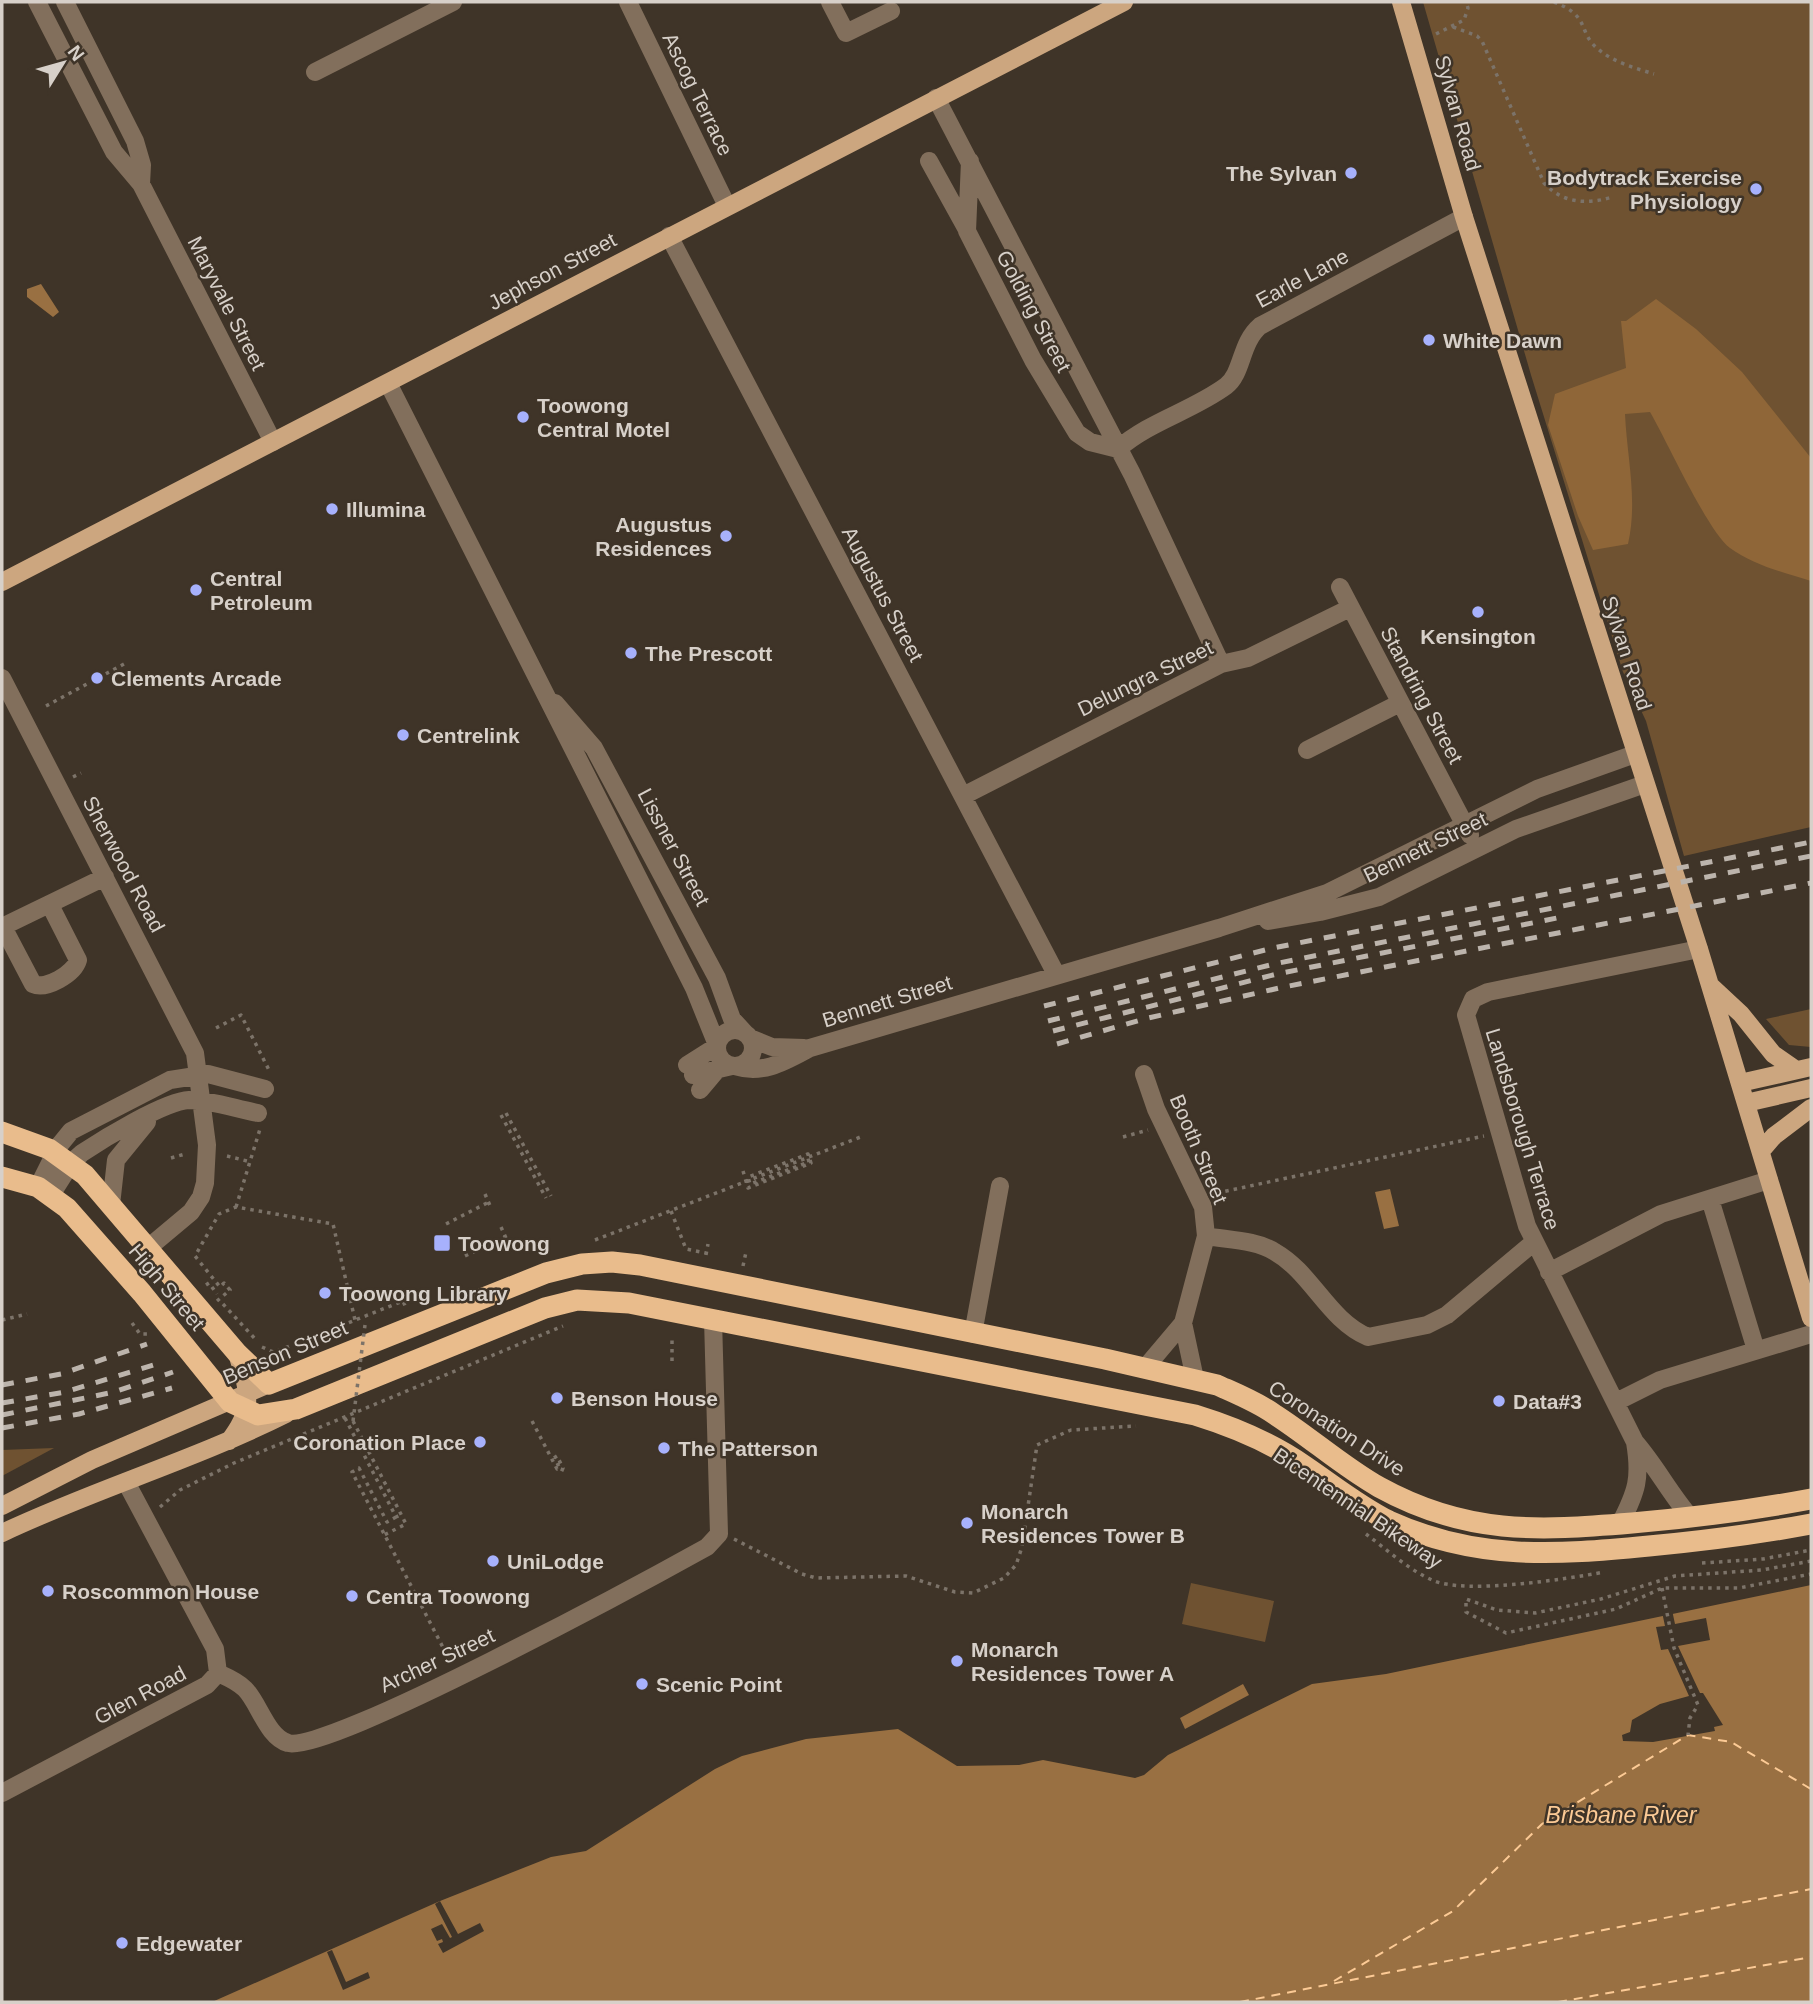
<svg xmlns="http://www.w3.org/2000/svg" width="1813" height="2004" viewBox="0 0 1813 2004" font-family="Arial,sans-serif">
<rect width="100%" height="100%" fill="#3f3428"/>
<!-- green -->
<path fill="#6f5231" d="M1423,2h388v825l-127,29 -38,-135 -23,-49 -92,-297z
M1811,1009v38l-22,-2 -23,-26z
M54,1448l-52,28v-26z
M1191,1583l83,18 -9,41 -83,-18z"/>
<!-- forest -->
<path fill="#8f6638" d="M1656,299l40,30 46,43 69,86v123c-26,-8 -58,-16 -81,-33 -22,-16 -63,-107 -80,-136l-25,2c2,44 13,86 3,130l-35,6 -15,-34 -30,-91 7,-31 71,-26 -5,-47h5z"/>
<!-- water -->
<path fill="#997042" d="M41,284l18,28 -6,5 -26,-20v-8z
M1390,1189l9,37 -15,3 -9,-37z
M1811,1585v417h-1599l228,-101 111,-44 35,-6 129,-82 27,-13 64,-17 92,-10 59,37 62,-1 24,-5 92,18 9,-3 24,-20 144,-71 74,-10z
M1243,1684l6,11 -64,34 -5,-11z"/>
<!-- pier -->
<path fill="#3f3428" d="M1672,1610l3,14 31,-6 4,22 -32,6 22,47h3l20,32 -9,2 1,4 -62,11 -30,-1 -1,-6 8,-3 2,-12 28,-16 29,-8 -21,-47 -7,1 -5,-23 9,-1 -3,-14z
M440,1901l18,33 22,-11 4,8 -41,22 -5,-9 5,-2 -1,-3 -5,2 -6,-12 11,-5 8,14 2,-1 -17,-33z
M332,1950l14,32 22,-10 2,6 -27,12 -16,-38z"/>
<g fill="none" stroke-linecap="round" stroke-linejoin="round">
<!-- ferry -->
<path stroke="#fcca95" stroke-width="2" stroke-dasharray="9 7" stroke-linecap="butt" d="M1334,1981l119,-70 89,-87 146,-89 43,7 80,47
M1240,2002l571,-113
M1558,2002l253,-45"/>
<!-- path -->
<path stroke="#7c7369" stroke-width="3.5" stroke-dasharray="3.5 5" stroke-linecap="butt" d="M1554,2c38,15 23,30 44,47 15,13 37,19 56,25
M1453,27l24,9 5,5 62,142c18,20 43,22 68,14
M1436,34l28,-14 4,-12 -2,-6
M46,706l78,-42
M73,777l8,-4
M216,1028l25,-13 29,57
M506,1113l45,83
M501,1115l45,83
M1123,1137l25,-7
M227,1156l24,6
M171,1158l14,-4
M743,1171l5,17 63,-25 -3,-9 -60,23 2,7 59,-22 -1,-4
M1217,1193l267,-57
M485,1194l6,14
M236,1207l24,-78
M671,1211l15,38 20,4
M446,1224l43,-22
M501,1227l9,20
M595,1240l268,-104
M706,1255l2,-11
M465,1256l40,-19
M743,1266l3,-14
M206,1285l3,-2 8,11
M217,1301l13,-11 -6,-7 -4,4 -25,-31 24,-42 17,-7 97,17 22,96
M223,1304l34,37
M2,1320l25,-6
M132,1323l8,11h8
M262,1347l11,5 7,-2 123,-49 3,7
M672,1361v-25
M345,1418l51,99 6,-3
M353,1421l53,103 -22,11
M532,1421l25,48 3,-1 -6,-10
M554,1458l3,-2 6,12 -3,7
M160,1507l20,-17 54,-27 329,-137
M396,1517l-9,5 -28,-54 -7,4 98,189
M1366,1534c20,15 43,36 66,46 32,15 135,-1 172,-8
M734,1539l68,35 14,4 90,-2 49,16 18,1 31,-15 12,-13 6,-18 15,-102 34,-15 65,-4
M1811,1561l-49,9 -87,6 -74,23 -66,14 -38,-3 -31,-11v13l40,21 110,-24 46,-21h77l72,-14
M1702,1563l61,-4 48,-9
M1662,1588l12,60 24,57 -8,13 -2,17"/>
<!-- minor -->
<path stroke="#826f5c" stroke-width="18" d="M37,2l77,150 27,32 132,258
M65,2l70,139 7,24 -1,19
M628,2l99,204
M830,2l16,31 45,-22
M315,72l138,-70
M936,98l196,376 89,190
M929,161l37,67
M970,161l-3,70 66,129 44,73 13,9 28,7
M669,236l387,738
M388,383l306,605 23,57
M1118,449c32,-28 74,-38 108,-63 17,-13 14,-43 34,-60l204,-109
M1340,587l130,248
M2,678l193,375 12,92 -2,38 -4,14 -10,15 -43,36
M555,703l39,45 123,230 15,41 13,14
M1307,750l93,-47
M963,796l258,-132 27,-6 102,-50
M1268,921l52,-9 59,-15 137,-68 129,-45
M2,927l103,-50
M3,927l30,57c13,6 41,-10 45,-24l-28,-55
M717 1048a18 18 0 1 1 36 0a18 18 0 1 1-36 0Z
M750,1038l22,9 32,1
M687,1065l30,-19
M734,1066c29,9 50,-4 76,-18l409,-120 108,-35 210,-104 98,-35
M1144,1074l12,35 47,98 3,29 -23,87 -38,45
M693,1075l39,-9
M700,1090l16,-19
M38,1187l20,-40 13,-16 99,-51 38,-6 57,15
M51,1195l21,-33 10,-9c21,-14 83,-52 107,-53 23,0 47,9 69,13
M1710,1199l46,151
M111,1205l5,-45 31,-38
M1206,1236c22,4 50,4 69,16 37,21 53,68 93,85l59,-12 20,-10 87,-73
M1549,1272l112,-58 108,-34
M1183,1323l12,56
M973,1334l27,-148
M1616,1402l44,-22 151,-46
M1691,1518c-21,-24 -35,-52 -56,-76l-108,-216 -61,-211 7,-16 15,-7 211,-43
M1620,1524c17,-33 21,-46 15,-82
M218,1673c9,4 19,8 27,16 14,14 22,48 43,54 38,12 365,-166 419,-196l12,-13 -6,-215
M2,1793l205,-108 11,-12 -3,-24 -89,-167"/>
<!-- major -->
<path stroke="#cca67f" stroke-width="18" d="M1401,2l63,215 235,732 112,369
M2,582l1122,-580
M1712,987l29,27 32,40 23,16
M1740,1083l71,-16
M1746,1103l65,-15
M1761,1151l13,-15 37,-28
M229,1441c27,-35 19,-49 8,-88
M2,1506l90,-46 177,-76
M2,1533c93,-44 192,-73 284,-119"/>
<!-- highway -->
<path stroke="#e9bc8c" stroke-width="21" d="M2,1132l47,17 36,26 152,178 32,31 277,-111 36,-9 30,-2 28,3 465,94 112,26c20,9 40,17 57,29 36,23 68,52 105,73 87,48 158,44 253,36 60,-5 120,-13 179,-24
M2,1177l36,10 29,21 75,85 88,109 28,13 38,-6 249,-101 32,-8 52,3 566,112c39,12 77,28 110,51 28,19 54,40 84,55 88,40 167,34 260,25 55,-5 108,-12 162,-22"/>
<!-- rail -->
<path stroke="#bcb4ac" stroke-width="5" stroke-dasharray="12 12" stroke-linecap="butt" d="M1044,1006l229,-58 538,-106
M1048,1021l226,-57 537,-108
M1053,1031l224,-57 285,-57
M1057,1044l87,-25 135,-31 532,-105
M2,1385l59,-11 86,-30
M2,1403l63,-11 98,-30
M2,1415l112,-23 59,-20
M2,1428l77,-14 93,-26"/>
<!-- path-bridge -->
<path stroke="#7c7369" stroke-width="3.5" stroke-dasharray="3.5 5" stroke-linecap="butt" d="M353,1421l12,-96"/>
</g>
<!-- markers -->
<g fill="#a7b1fc" stroke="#3f3428" stroke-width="2.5">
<circle cx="1351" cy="173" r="7"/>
<circle cx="1756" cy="189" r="7"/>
<circle cx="1429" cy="340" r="7"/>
<circle cx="523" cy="417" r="7"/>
<circle cx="332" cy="509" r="7"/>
<circle cx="726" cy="536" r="7"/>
<circle cx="196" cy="590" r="7"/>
<circle cx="1478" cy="612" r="7"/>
<circle cx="631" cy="653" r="7"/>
<circle cx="97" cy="678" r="7"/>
<circle cx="403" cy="735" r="7"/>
<rect x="433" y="1234" width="18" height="18" rx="3.5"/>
<circle cx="325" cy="1293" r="7"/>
<circle cx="557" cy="1398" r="7"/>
<circle cx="1499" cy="1401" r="7"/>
<circle cx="480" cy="1442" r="7"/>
<circle cx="664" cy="1448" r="7"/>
<circle cx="967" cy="1523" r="7"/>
<circle cx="493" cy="1561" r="7"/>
<circle cx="48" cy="1591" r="7"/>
<circle cx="352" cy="1596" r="7"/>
<circle cx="957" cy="1661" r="7"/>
<circle cx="642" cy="1684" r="7"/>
<circle cx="122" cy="1943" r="7"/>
</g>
<g text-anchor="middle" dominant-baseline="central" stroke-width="5" stroke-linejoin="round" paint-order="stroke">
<!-- street labels -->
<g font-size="21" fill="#d7d0c9" stroke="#3f3428">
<text transform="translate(698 94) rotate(64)">Ascog Terrace</text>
<text transform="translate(1458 113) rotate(74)">Sylvan Road</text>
<text transform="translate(552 271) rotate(-28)">Jephson Street</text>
<text transform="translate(1302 278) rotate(-28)">Earle Lane</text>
<text transform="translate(227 303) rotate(63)">Maryvale Street</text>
<text transform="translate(1034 311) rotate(62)">Golding Street</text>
<text transform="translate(883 594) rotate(62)">Augustus Street</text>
<text transform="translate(1627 653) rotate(72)">Sylvan Road</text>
<text transform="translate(1145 678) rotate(-26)">Delungra Street</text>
<text transform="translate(1422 695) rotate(62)">Standring Street</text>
<text transform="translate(674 847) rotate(62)">Lissner Street</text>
<text transform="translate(1425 847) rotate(-26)">Bennett Street</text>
<text transform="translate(124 864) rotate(62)">Sherwood Road</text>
<text transform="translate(887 1001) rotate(-17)">Bennett Street</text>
<text transform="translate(1523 1129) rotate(73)">Landsborough Terrace</text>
<text transform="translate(1199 1149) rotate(67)">Booth Street</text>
<text transform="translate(167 1287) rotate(50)">High Street</text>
<text transform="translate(285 1352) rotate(-23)">Benson Street</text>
<text transform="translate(1337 1428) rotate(33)">Coronation Drive</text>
<text transform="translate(1358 1508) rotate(34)">Bicentennial Bikeway</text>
<text transform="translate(437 1660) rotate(-25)">Archer Street</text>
<text transform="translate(140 1695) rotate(-28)">Glen Road</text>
</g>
<!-- poi labels -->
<g font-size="21" font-weight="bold" fill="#d7d0c9" stroke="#3f3428" text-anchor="start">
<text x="1337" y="173" text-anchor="end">The Sylvan</text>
<text x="1742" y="177" text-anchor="end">Bodytrack Exercise<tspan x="1742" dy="24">Physiology</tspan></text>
<text x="1443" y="340">White Dawn</text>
<text x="537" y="405">Toowong<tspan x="537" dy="24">Central Motel</tspan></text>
<text x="346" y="509">Illumina</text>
<text x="712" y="524" text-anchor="end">Augustus<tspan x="712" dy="24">Residences</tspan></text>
<text x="210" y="578">Central<tspan x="210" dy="24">Petroleum</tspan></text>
<text x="1478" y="636" text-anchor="middle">Kensington</text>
<text x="645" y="653">The Prescott</text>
<text x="111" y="678">Clements Arcade</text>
<text x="417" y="735">Centrelink</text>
<text x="458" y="1243">Toowong</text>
<text x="339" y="1293">Toowong Library</text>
<text x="571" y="1398">Benson House</text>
<text x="1513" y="1401">Data#3</text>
<text x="466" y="1442" text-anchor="end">Coronation Place</text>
<text x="678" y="1448">The Patterson</text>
<text x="981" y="1511">Monarch<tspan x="981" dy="24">Residences Tower B</tspan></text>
<text x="507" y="1561">UniLodge</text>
<text x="62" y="1591">Roscommon House</text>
<text x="366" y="1596">Centra Toowong</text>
<text x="971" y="1649">Monarch<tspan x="971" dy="24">Residences Tower A</tspan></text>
<text x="656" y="1684">Scenic Point</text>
<text x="136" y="1943">Edgewater</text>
</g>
<!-- water labels -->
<g font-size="23" font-style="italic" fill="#fcca95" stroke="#3f3428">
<text x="1621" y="1815">Brisbane River</text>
</g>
</g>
<!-- border -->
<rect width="1813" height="2004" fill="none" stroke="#d7d0c9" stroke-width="7"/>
<!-- north arrow -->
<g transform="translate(63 63) rotate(53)" stroke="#3f3428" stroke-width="5" paint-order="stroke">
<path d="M0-5L12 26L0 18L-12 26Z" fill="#d7d0c9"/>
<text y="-10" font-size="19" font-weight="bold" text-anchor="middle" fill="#d7d0c9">N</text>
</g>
</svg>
